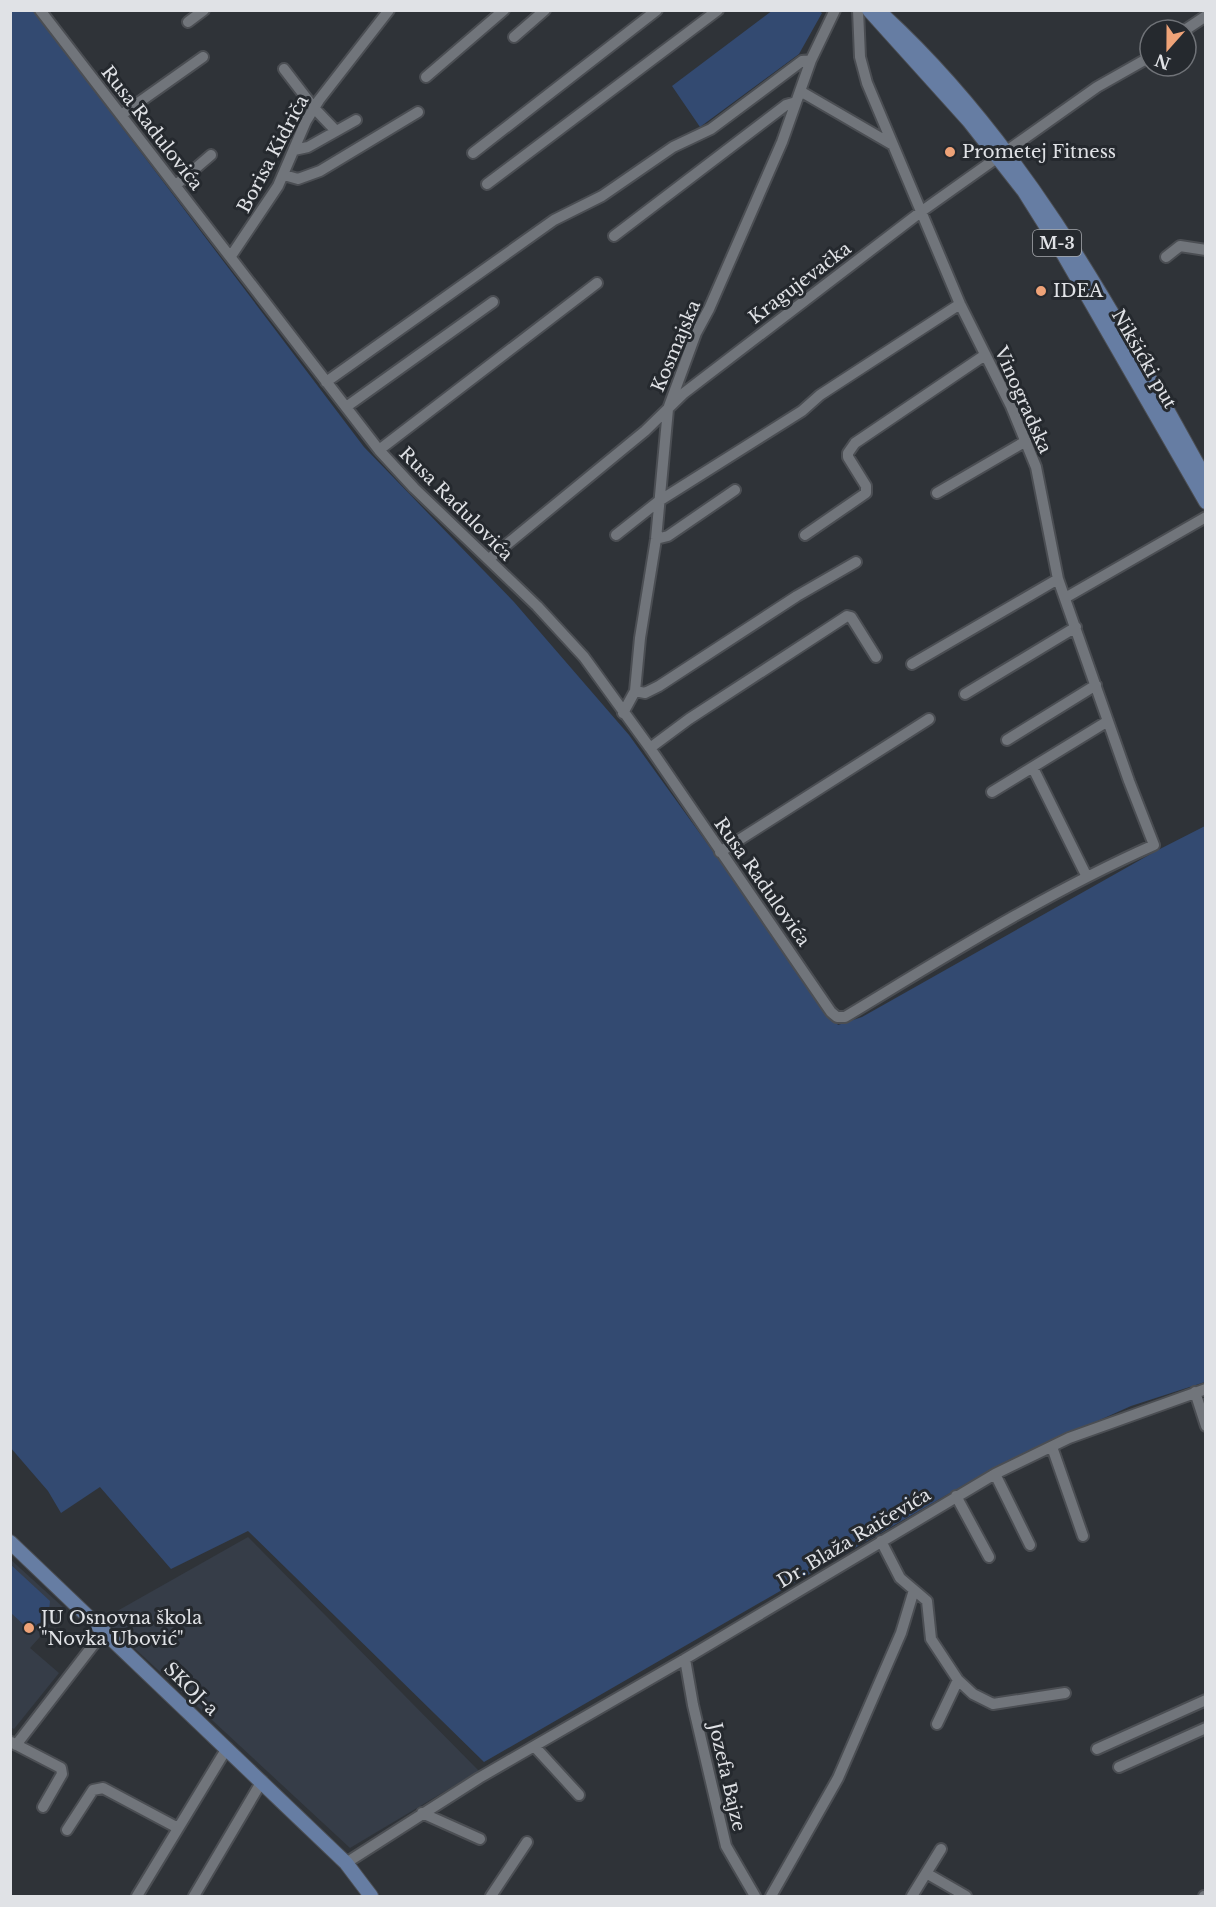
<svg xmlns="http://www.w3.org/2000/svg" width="1216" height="1907" viewBox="0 0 1216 1907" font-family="'Libre Baskerville',serif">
<rect width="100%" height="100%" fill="#2f3338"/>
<!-- built -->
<path fill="#363d48" d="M248,1537l231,234 -129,77 -247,-229z
M10,1559l55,50 -35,39 29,25 -45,56 -4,-2z"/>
<!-- green -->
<path fill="#334a71" d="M773,10l46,1 3,2 -23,41 -99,73 -28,-41z
M10,11h24l330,436 150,155 115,133 209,290 24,-8 294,-166 49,-25v556l-74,24 -136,61 -511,295 -236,-231 -77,38 -71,-82 -39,26 -13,-22 -38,-44z
M10,1564l40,37 -1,10 -11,15h-13l-14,-13z"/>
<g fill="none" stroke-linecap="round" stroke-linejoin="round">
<defs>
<path id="minor" d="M40,10l339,440 35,38 123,118 47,51 66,91 181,264 6,5h8c101,-61 201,-124 309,-172l-25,-64 -71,-202 -22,-112 -25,-61 -51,-102 -93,-221 -7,-26 -2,-47
M188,22l16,-12
M1185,30l21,-14
M514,37l31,-27
M284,69l30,39 22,23
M426,77l78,-67
M800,91l93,54
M121,115l82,-58
M294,150l14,-3 48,-27
M473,153l184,-143
M284,175l14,4 22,-8 98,-59
M487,184l231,-174
M176,185l35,-30
M614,236l172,-131 10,-3
M231,256l47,-70 28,-65 13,-21 70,-90
M1166,257l14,-11 26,4
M326,382l228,-162 48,-24 71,-49 38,-18 91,-68 9,-1
M346,407l147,-105
M379,450l218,-167
M937,493l89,-52
M616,535l43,-34 143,-90 18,-16 140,-91
M805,535l61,-42v-7l-18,-29v-4l7,-10 130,-88
M656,539l12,-3 67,-46
M489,559l156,-128 39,-38 238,-182 175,-124 53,-30
M1065,598l141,-81
M912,664l146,-85
M635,691l10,2 14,-7 138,-90 59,-34
M965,694l111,-67
M623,713l12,-22 5,-53 16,-99 12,-130 28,-76 13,-24 73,-167 29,-82 24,-50
M1007,740l89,-55
M650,748l39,-29 158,-103 4,1 25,40
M1033,768l53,107
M992,792l116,-71
M720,852l209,-133
M1195,1392l11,34
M1052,1447l31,89
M995,1474l35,71
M956,1496l33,61
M881,1541l19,37 27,23 4,38 27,41 15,14 20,10 72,-11
M685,1659l8,46 33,141 29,50
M937,1724l21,-44
M11,1742l50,26 1,6 -19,33
M16,1745l88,-114
M535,1747l44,48
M1097,1749l109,-49
M1119,1767l87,-39
M422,1813l58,26
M67,1830l26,-40 10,-2 75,40
M346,1863l133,-85 206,-119 310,-185 74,-36 137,-49
M926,1873l40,23
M137,1896l90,-148
M194,1896l68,-115
M491,1896l36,-54
M771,1896l67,-118 63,-145 13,-43
M912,1896l29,-47
M1204,1896h2"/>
<path id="major" d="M869,10l100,111 55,70 37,59 145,252
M884,16c141,130 230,298 322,464
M10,1542l336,321 25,33"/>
</defs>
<!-- minor casing -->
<use href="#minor" stroke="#4b4e53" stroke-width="14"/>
<!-- major casing -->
<use href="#major" stroke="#4b4e53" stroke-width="16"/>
<!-- minor -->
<use href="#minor" stroke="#71757b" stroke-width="10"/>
<!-- major -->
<use href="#major" stroke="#667da3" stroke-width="14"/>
</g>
<!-- markers -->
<g fill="#efa378" stroke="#25292e" stroke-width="2">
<circle cx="950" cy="152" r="6"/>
<circle cx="1041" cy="291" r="6"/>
<circle cx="29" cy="1628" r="6"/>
</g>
<g text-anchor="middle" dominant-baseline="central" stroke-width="6" stroke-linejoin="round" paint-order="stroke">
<!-- shield labels -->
<rect fill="#25292e" stroke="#a8aaaf" stroke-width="1.5" x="1033" y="230" width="48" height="26" rx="4.5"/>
<g font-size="16" font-weight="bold" fill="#e0e2e6">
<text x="1057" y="243">M-3</text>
</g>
<!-- street labels -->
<g font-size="18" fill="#e0e2e6" stroke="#25292e">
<text transform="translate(152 128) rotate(52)">Rusa Radulovića</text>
<text transform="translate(273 154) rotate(-62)">Borisa Kidriča</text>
<text transform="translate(800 283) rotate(-37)">Kragujevačka</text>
<text transform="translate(676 346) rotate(-67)">Kosmajska</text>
<text transform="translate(1144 359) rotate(60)">Nikšićki put</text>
<text transform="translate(1023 400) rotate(66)">Vinogradska</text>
<text transform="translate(456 504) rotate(45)">Rusa Radulovića</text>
<text transform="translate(762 882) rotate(55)">Rusa Radulovića</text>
<text transform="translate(854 1538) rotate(-31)">Dr. Blaža Raičevića</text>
<text transform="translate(191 1689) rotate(44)">SKOJ-a</text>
<text transform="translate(727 1777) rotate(77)">Jozefa Bajze</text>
</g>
<!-- poi labels -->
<g font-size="18" fill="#e0e2e6" stroke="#25292e" text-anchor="start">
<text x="962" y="152">Prometej Fitness</text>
<text x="1053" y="291">IDEA</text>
<text x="41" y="1618">JU Osnovna škola<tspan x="41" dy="21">"Novka Ubović"</tspan></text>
</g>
</g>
<!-- border -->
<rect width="1216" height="1907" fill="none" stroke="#e0e2e6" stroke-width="24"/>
<!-- north arrow -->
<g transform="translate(1168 48) rotate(201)"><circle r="28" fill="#25292e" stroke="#707378" stroke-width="1.5"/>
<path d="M0-4.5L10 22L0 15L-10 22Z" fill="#efa378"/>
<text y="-9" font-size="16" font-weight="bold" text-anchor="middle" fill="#e0e2e6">N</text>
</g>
</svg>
